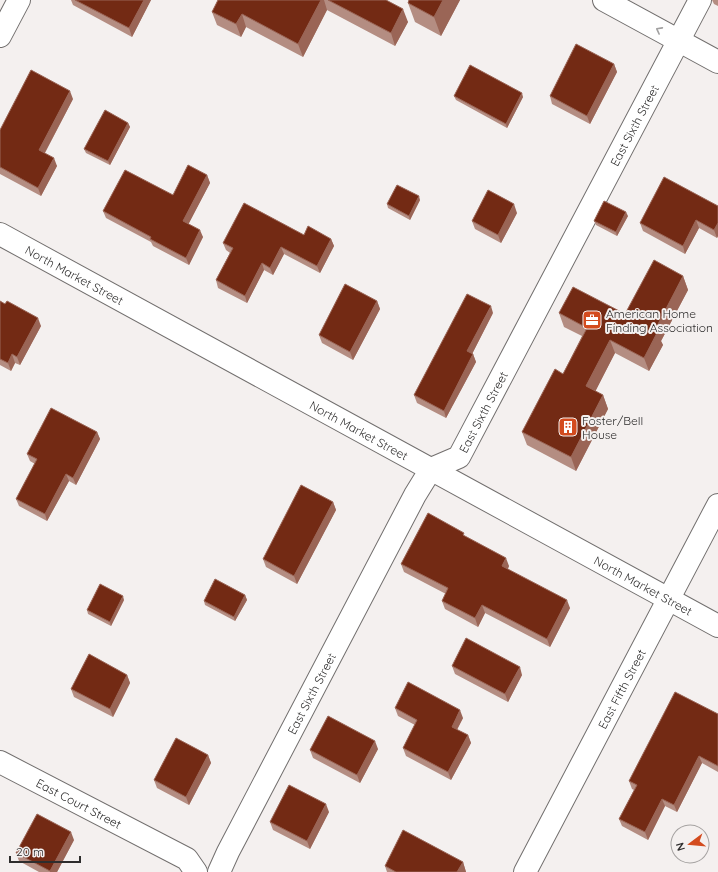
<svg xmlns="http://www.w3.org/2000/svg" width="718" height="872" viewBox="0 0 718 872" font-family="Quicksand,sans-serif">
<rect width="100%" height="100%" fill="#f4f0ef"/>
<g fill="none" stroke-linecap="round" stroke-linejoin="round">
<defs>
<g id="street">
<path d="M604,0l114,62"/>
<path d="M0,36l19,-36"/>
<path id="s1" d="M0,234l718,392"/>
<path id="s2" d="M0,762l187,97 9,13"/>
<path id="s3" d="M219,872l9,-20 187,-357 16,-26 28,-12 241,-457"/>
<path id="s4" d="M525,872l193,-367"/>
</g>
</defs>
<!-- street casing -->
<use href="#street" stroke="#726f6e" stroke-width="24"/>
<!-- street -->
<use href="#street" stroke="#fff" stroke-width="22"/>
</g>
<!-- wall -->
<path fill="#b48d82" d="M71,0h80l-19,37 -59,-32z
M218,0h168l22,22 -13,24 -68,-36 -24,47 -57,-30 -5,10 -24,-12 -5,-13z
M409,0h51l-19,36 -26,-14 -7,-19z
M712,0h6v6l-4,-2z
M614,64l3,8 -27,52 -38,-20 -2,-8z
M454,96l69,1 -16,31 -51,-28z
M73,99l-28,54 12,13 -16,30 -41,-22v-44z
M128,123l2,4 -20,38 -24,-12 -2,-4z
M207,175l3,8 -22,41 15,13 -14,28 -36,-19 -2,-4 -45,-24 -3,-7 70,-16z
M420,200l-10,20 -22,-12 -1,-4z
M718,206v30l-1,2 -18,-10 -14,26 -42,-23 -3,-8z
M517,213l-16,30 -26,-14 -3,-8z
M628,216l-11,20 -21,-11 -2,-4z
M304,235l27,4 3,7 -14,27 -36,-19 -11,21 -9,-5 -17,33 -29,-15 -2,-8 14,-27 -4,-3 -3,-7z
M683,276l5,14 -27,51 2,4 -14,26 -34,-18 -20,38 8,4 5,14 -32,62 -49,-26 -5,-13 41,-58 19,-38 -18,-9 -5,-14 66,1z
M0,301l41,25 -21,39 -5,-2 -4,8 -11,-6z
M377,301l3,8 -27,51 -31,-17 -3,-8z
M493,313l-21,41h1l3,8 -30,56 -29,-15 -3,-8z
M97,432l3,7 -24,46 -7,-4 -22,40 -28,-15 -3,-7 19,-35 -5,-3 -3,-7z
M333,502l3,8 -39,74 -31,-17 -3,-8z
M466,537l43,29 -1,3 62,39 -20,39 -65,-34 -7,14 -33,-18 -3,-8 4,-7 -42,-22 -3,-8z
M245,595l2,5 -12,21 -30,-16 -1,-4z
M124,600l-13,26 -23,-12 -1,-4z
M452,666l70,9 -14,27 -53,-28z
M127,675l3,8 -17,34 -39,-20 -3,-8z
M395,708l68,10 -6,12 11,5 3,8 -20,37 -45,-24 -3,-8 12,-23 -17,-9z
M718,714v58l-16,-9 -25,49 -12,-6 -17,34 -26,-14 -3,-7 15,-29 -2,-1 -3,-8z
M378,749l-18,34 -47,-25 -3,-8z
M208,755l3,8 -22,42 -32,-17 -3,-8z
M329,812l-19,37 -37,-19 -3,-8z
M74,840l-17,32h-18l-20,-11 -3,-8z
M463,862l3,10h-79l-2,-6z"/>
<!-- shaded-wall -->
<path fill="#9a6556" d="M144,0h7l-19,37 -3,-9z
M321,0h3l3,10 -24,47 -5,-13z
M443,0h17l-19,36 -7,-19z
M403,9l5,13 -13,24 -4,-13z
M242,14l4,13 -5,10 -5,-13z
M614,64l3,8 -27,52 -3,-8z
M70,91l3,8 -31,59 -3,-8z
M522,93l1,4 -16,31 -1,-4z
M128,123l2,4 -20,38 -2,-4z
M54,158l3,8 -16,30 -3,-8z
M207,175l3,8 -24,46 -3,-8z
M419,196l1,4 -10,20 -1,-4z
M514,204l3,9 -16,30 -3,-8z
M626,212l2,4 -11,20 -1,-4z
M696,220l3,8 -14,26 -2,-8z
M718,223v13l-1,2 -3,-8z
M200,230l3,7 -14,28 -3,-7z
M331,239l3,7 -14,27 -3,-7z
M281,247l3,7 -11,21 -3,-7z
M262,263l2,7 -17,33 -2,-7z
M683,276l5,14 -27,51 2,4 -14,26 -5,-13 11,-28z
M377,301l3,8 -27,51 -3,-8z
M491,306l2,7 -23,45 -3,-7z
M38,318l3,8 -21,39 -3,-8z
M610,340l5,13 -24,47 -5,-14z
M12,354l3,9 -4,8 -3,-8z
M473,354l3,8 -30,56 -2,-7z
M603,395l5,14 -32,62 -5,-14z
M97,432l3,7 -24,46 -3,-7z
M66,474l3,7 -22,40 -2,-7z
M333,502l3,8 -39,74 -3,-8z
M506,558l3,8 -4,8 -3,-8z
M245,595l2,5 -12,21 -1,-4z
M123,596l1,4 -13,26 -1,-4z
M567,600l3,8 -20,39 -3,-8z
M482,605l3,8 -7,14 -3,-9z
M520,667l2,8 -14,27 -3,-8z
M127,675l3,8 -17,34 -3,-8z
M460,710l3,8 -9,17 -2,-8z
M468,735l3,8 -20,37 -3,-8z
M375,741l3,8 -18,34 -3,-8z
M208,755l3,8 -22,42 -3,-8z
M699,756l3,7 -25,49 -3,-7z
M662,799l3,7 -17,34 -3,-8z
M326,804l3,8 -19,37 -3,-8z
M71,832l3,8 -17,32h-7v-1z
M463,862l3,10h-9z"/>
<!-- building -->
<path fill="#732a14" stroke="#9a6556" d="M75,0h69l-15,28z
M218,0h103l-23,44 -56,-30 -6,10 -24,-12z
M328,0h58l17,9 -12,24z
M409,0h34l-9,17 -26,-14z
M576,44l38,20 -27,52 -37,-20z
M470,65l52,28 -16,31 -52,-28z
M31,70l39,21 -31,59 15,8 -16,30 -38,-21v-37z
M105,110l23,13 -20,38 -24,-12z
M188,165l19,10 -24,46 17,9 -14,28 -36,-19 1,-2 -48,-26 22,-41 48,25z
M664,177l54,29v17l-4,7 -18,-10 -13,26 -43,-23z
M397,185l22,11 -10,20 -22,-12z
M488,190l26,14 -16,31 -26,-14z
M604,201l22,11 -10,20 -22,-11z
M244,203l60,32 4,-9 23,13 -14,27 -36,-19 -11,21 -8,-5 -17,33 -29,-16 17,-32 -10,-5z
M654,260l29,16 -28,54 3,1 -14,27 -34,-18 -24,46 17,9 -32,62 -49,-25 33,-63 8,5 24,-46 -28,-15 14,-26 52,27z
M345,284l32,17 -27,51 -31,-17z
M467,294l24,12 -24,45 6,3 -29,57 -30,-16z
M0,301l5,3 2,-3 31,17 -21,39 -5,-3 -4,9 -8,-4z
M51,408l46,24 -24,46 -7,-4 -21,40 -29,-15 21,-40 -10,-5z
M301,485l32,17 -39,74 -31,-17z
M428,513l36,20 -1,2 43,23 -4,8 65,34 -20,39 -65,-34 -7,13 -33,-17 6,-13 -47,-24z
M215,579l30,16 -11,22 -30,-16z
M100,584l23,12 -13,26 -23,-12z
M466,638l54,29 -15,27 -53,-28z
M89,654l38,21 -17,34 -39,-20z
M408,682l52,28 -8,17 16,8 -20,37 -45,-24 14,-28 -22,-12z
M675,692l43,22v52l-19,-10 -25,49 -12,-6 -17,33 -26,-13 18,-34 -8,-4z
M328,716l47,25 -18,34 -47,-25z
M176,738l32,17 -22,42 -32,-17z
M289,785l37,19 -19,37 -37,-19z
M37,814l34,18 -21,39 -34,-18z
M403,830l60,32 -6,10h-61l-11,-6z"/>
<!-- one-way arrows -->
<defs><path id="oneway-chevron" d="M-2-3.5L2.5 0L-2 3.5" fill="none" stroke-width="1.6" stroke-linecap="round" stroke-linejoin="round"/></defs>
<use stroke="#a1a0a0" href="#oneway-chevron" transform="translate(659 30) rotate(-152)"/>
<!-- icons -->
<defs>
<symbol id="office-square" viewBox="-11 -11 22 22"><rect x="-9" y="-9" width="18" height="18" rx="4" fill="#d34b1e" stroke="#f4f0ef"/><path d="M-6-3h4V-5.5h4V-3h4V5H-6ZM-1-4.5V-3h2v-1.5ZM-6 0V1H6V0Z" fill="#fff"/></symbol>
<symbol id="building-square" viewBox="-11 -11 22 22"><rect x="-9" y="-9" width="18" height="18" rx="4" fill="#d34b1e" stroke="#f4f0ef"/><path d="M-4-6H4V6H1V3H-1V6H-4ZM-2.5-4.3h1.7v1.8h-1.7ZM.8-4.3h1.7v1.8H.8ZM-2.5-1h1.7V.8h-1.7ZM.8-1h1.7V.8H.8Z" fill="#fff"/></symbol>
</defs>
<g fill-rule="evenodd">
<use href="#office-square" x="581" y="309" width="22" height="22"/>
<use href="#building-square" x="557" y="416" width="22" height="22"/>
</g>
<g text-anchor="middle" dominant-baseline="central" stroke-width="4" stroke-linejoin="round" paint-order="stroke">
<!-- street labels -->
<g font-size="12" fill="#2e2d2d" stroke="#f4f0ef">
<text stroke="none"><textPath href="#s3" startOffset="861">East Sixth Street</textPath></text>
<text stroke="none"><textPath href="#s1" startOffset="85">North Market Street</textPath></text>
<text stroke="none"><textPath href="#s3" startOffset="537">East Sixth Street</textPath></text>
<text stroke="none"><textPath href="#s1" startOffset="409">North Market Street</textPath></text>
<text stroke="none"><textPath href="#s1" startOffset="733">North Market Street</textPath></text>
<text stroke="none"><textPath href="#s4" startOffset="207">East Fifth Street</textPath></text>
<text stroke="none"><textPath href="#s3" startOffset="201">East Sixth Street</textPath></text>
<text stroke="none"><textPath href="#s2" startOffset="89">East Court Street</textPath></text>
</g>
<!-- poi labels -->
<g font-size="12" fill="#2e2d2d" stroke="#f4f0ef" text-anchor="start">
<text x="606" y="313">American Home<tspan x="606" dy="14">Finding Association</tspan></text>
<text x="582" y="420">Foster/Bell<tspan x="582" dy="14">House</tspan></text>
</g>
</g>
<!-- north arrow -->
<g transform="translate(690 844) rotate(254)"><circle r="19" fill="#f4f0ef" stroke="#a5a2a1"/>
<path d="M0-3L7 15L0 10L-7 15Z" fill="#d34b1e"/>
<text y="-6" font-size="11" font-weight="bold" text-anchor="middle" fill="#2e2d2d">N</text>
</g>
<!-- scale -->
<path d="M10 856v6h70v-6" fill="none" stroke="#2e2d2d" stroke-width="2"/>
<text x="16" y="856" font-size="12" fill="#2e2d2d" stroke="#f4f0ef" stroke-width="3" paint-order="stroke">20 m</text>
</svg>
